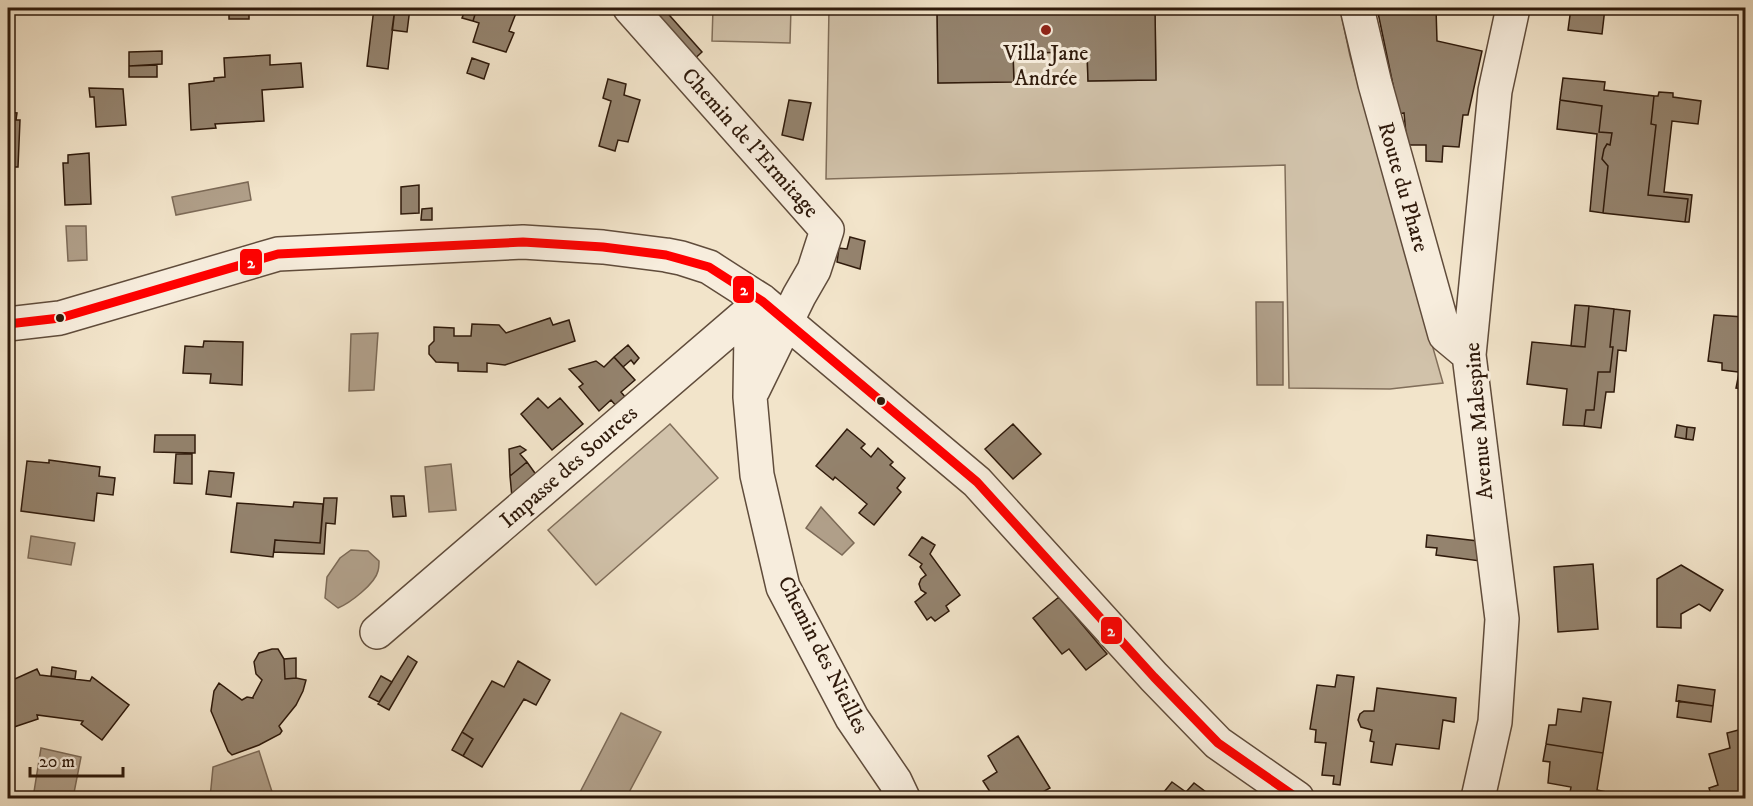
<svg xmlns="http://www.w3.org/2000/svg" width="1753" height="806" viewBox="0 0 1753 806" font-family="'IM FELL DW Pica',serif">
<rect width="100%" height="100%" fill="#f2e4ca"/>
<filter id="stains"><feTurbulence type="fractalNoise" baseFrequency=".00333" numOctaves="4"/><feColorMatrix values="0 0 0 0 .2 0 0 0 0 .09 0 0 0 0 .02 0 0 0 .5 -.17"/></filter>
<radialGradient id="worn" r=".72"><stop offset=".6" stop-color="#630" stop-opacity="0"/><stop offset="1" stop-color="#630" stop-opacity=".3"/></radialGradient>
<!-- green -->
<path fill="#d1c2aa" stroke="#806e5a" stroke-width="1.5" d="M713,8h78l-1,35 -78,-2z
M829,8h108l1,75 76,-2 -1,-28 74,-1 1,29 68,-1 -1,-72h185l10,48 93,327 -53,6 -101,-1 -4,-223 -459,14z
M670,424l48,54 -122,107 -48,-55z"/>
<!-- water -->
<path fill="#b09f89" stroke="#7c6a57" stroke-width="1.5" d="M248,182l3,18 -75,15 -4,-18z
M66,226h20l1,34 -19,1z
M1256,302h27v83h-26z
M378,333l-4,57 -25,1 2,-57z
M451,464l5,46 -27,2 -4,-45z
M821,507l33,36 -12,12 -36,-27z
M31,536l44,7 -4,22 -43,-7z
M351,550l17,1 11,10c0,3 0,7 -1,10 -3,13 -28,32 -40,37l-13,-10 2,-21 13,-19z
M621,713l40,19 -35,66h-49z
M41,748l40,9 -8,41h-40z
M259,751l15,47h-64l3,-31z"/>
<!-- building -->
<path fill="#94836e" stroke="#2f1a0b" stroke-width="1.5" d="M229,8h20v11h-20z
M374,8h21l-7,61 -21,-3z
M395,8h15l-3,24 -15,-2z
M466,8h11l-4,13 -11,-3z
M477,8h41l-9,23 5,2 -8,19 -33,-10 6,-19 -6,-2z
M648,8h15l39,44 -12,11z
M937,8h218l1,72 -68,1 -1,-29 -74,1 1,29 -76,1z
M1377,8h59l1,33 45,10 -14,64h-5l-4,32 -16,-1 -1,16 -16,-1v-16h-19l-3,-32 -5,1z
M1571,8h34l-3,26 -34,-4z
M162,51v13l-33,2v-14z
M270,55v10l31,-2 2,24 -41,3 2,31 -49,3 1,4 -25,2 -2,-46 25,-3v-3l11,-1 -1,-19z
M472,58l17,6 -5,15 -17,-6z
M157,65v12h-28v-11z
M1563,78l42,4 -1,8 50,6 -3,28 5,1 -8,70 40,4 -3,23 -82,-9 5,-47 -6,-7 2,-10 3,-5 3,1 2,-12 -13,-1 3,-26 -42,-6z
M608,79l18,5 -2,11 16,5 -12,42 -10,-2 -3,11 -16,-5 12,-45 -8,-3z
M89,88l34,1 3,36 -30,2 -2,-30h-4z
M1659,92l14,1v4l28,4 -3,23 -26,-3 -8,71 28,3 -3,27h-4l3,-23 -40,-4 8,-70 -5,-1 3,-28h4z
M789,100l22,3 -8,37 -21,-5z
M1560,100l42,6 -3,26 13,1 -2,12 -3,-1 -3,5 -2,10 6,7 -5,47 -13,-2 7,-77 -40,-5z
M8,112l9,1 -1,7h4l-2,47h-10z
M89,153l2,51 -26,1 -2,-42h5v-8z
M419,185v28l-18,1v-27z
M432,208v12h-11l1,-11z
M850,237l15,4 -5,28 -23,-7 2,-14 8,1z
M1575,305l14,1 -4,41 -14,-1z
M1589,306l25,3 -4,38h3l-3,25h-12l-4,38h-8l-2,16 -21,-1 4,-36 -40,-5 5,-42 53,5z
M1614,309l16,2 -4,40 -8,-1 -4,42h-8l-5,36 -17,-2 2,-16h8l4,-38h12l3,-25h-3z
M1714,315l30,2 2,56 -24,-3v-7l-14,-2z
M550,318l3,7 16,-5 6,21 -70,24 -18,-2v9l-29,-1v-8l-22,-1 -7,-8v-8l5,-5v-14l20,1v8h17l1,-12 27,1 7,8z
M204,341l39,1 -1,43 -32,-2 1,-9 -28,-1 2,-27 18,1z
M628,345l11,13 -5,6 -3,-4 -8,7 -9,-10z
M614,357l21,23 -14,12 5,6 -9,9 -6,-7 -12,11 -20,-24 4,-3 -14,-15 27,-8 8,6z
M1739,373h7v16l-10,-1z
M538,398l10,10 12,-10 23,26 -31,26 -31,-36z
M1013,424l28,30 -28,25 -28,-30z
M1677,425l10,2 -1,12 -11,-2z
M1687,427l8,1 -2,12 -7,-1z
M847,429l18,15 -4,4 10,9 7,-9 15,14 -3,3 15,13 -8,10 4,4 -27,33 -15,-12 8,-9 -32,-27 -2,3 -17,-14z
M155,435h40v18l-41,-1z
M520,446l6,4 -6,4 7,8 -17,14 -1,-27z
M176,454h16v30l-18,-1z
M49,460l51,7 -1,9 16,2 -2,17 -16,-2 -3,28 -73,-10 6,-50 22,2z
M527,462l15,21 -29,25 -3,-32z
M209,471l25,2 -3,24 -25,-3z
M391,496h13l2,20 -13,1z
M324,498h13l-2,26 -9,-1 -2,31 -50,-2 1,-12 45,3z
M294,502l29,2 -3,39 -45,-3 -2,17 -42,-5 6,-49 56,4z
M1427,535l51,6 2,20 -44,-6 1,-7 -11,-1z
M922,537l13,8 -5,9 30,41 -14,11 3,5 -14,10 -4,-4 -4,3 -12,-18 11,-9 -5,-3 -2,-6 2,-5 5,-4 -6,-8 2,-3 -13,-9z
M1593,564l5,65 -40,3 -4,-65z
M1681,565l42,25 -13,21 -11,-7 -18,10v14l-24,-1v-48z
M1059,597l48,57 -21,16 -17,-21 -7,5 -29,-36z
M272,649h6l6,10 1,20 11,-1 10,2 -3,11 -7,14 -17,21 3,5 -2,3 -21,11 -27,10 -4,-4 -17,-40 3,-20 5,-8 23,17 5,-3 6,1v-1l9,-17 -6,-6 -2,-12 5,-9z
M408,656l9,6 -28,48 -11,-6z
M296,658v20l-11,1 -1,-20z
M518,661l32,19 -14,25 -12,-6 -42,68 -19,-11 10,-17 -11,-7 30,-51 12,6z
M52,667l24,4 -1,8 -24,-3z
M37,669l3,6 50,6 2,-4 37,28 -27,35 -21,-16 2,-3 -46,-6 1,4 -24,8 -6,-17v-28z
M1337,675l17,2 -14,108 -7,-1 1,-8 -12,-1 4,-32 -11,-1 1,-12 -6,-1 7,-44 18,2z
M381,676l11,6 -13,20 -10,-5z
M1678,685l37,5 -2,16 -37,-5z
M1377,688l79,10 -2,24 -11,-2 -4,29 -43,-5 -4,21 -21,-3 3,-20 -4,-1 2,-11 -11,-3 -3,-7 2,-6 4,-3h10z
M1583,698l28,4 -8,51 -57,-9 3,-19h7l2,-16 23,3z
M1679,701l34,5 -2,16 -34,-5z
M1746,728v70h-34l-3,-10 9,-3 -9,-31 21,-6 -3,-15z
M462,732l11,7 -10,17 -11,-6z
M1018,736l32,52 -18,10h-24l-2,-2 -4,2h-8l-11,-17 14,-9 -9,-16z
M1546,744l57,9 -6,37 10,2 -1,6h-37l2,-11 -23,-4 2,-21 -7,-1z
M1172,782l14,10 8,-9 20,15h-55z"/>
<g fill="none" stroke-linecap="round" stroke-linejoin="round">
<defs>
<path id="minor" d="M630,8l197,222 -13,40 -15,26 -46,94
M1357,8l18,76 70,251 24,20
M762,301l-11,30 -1,66 7,78 26,112 69,131 43,63 8,17
M8,324l52,-6 218,-64 245,-12 80,5 63,8 15,3 28,9 53,34 215,181 177,195 64,66 79,55
M377,632l385,-331
M1478,798l17,-76 7,-103 -33,-264 26,-264 18,-83"/>
</defs>
<!-- minor casing -->
<use href="#minor" stroke="#604c3b" stroke-width="36"/>
<!-- minor -->
<use href="#minor" stroke="#f7eddd" stroke-width="33"/>
<defs>
<path id="bus-1" d="M8,324l52,-6 218,-64 245,-12 80,5 63,8 43,12 53,34 215,181 177,195 64,66 79,55"/>
</defs>
<!-- bus-1 casing -->
<use href="#bus-1" stroke="#f7eddd" stroke-width="14"/>
<!-- bus-1 -->
<use href="#bus-1" stroke="#f00" stroke-width="9"/>
</g>
<!-- markers -->
<circle fill="#8f2418" stroke="#f7eddd" stroke-width="2" cx="1046" cy="30" r="6"/>
<g fill="#2f1a0b" stroke="#f7eddd" stroke-width="2">
<circle cx="60" cy="318" r="5"/>
<circle cx="881" cy="401" r="5"/>
</g>
<g text-anchor="middle" dominant-baseline="central" stroke-width="6" stroke-linejoin="round" paint-order="stroke">
<!-- poi labels -->
<g font-size="22" fill="#2f1a0b" stroke="#f7eddd">
<text x="1046" y="53">Villa Jane<tspan x="1046" dy="25">Andrée</tspan></text>
</g>
<!-- street labels -->
<g font-size="22" fill="#2f1a0b" stroke="#f7eddd">
<text transform="translate(750 143) rotate(48)">Chemin de l'Ermitage</text>
<text transform="translate(1403 187) rotate(74)">Route du Phare</text>
<text transform="translate(1479 421) rotate(-95)">Avenue Malespine</text>
<text transform="translate(569 467) rotate(-41)">Impasse des Sources</text>
<text transform="translate(823 655) rotate(63)">Chemin des Nieilles</text>
</g>
</g>
<g stroke="#f7eddd" stroke-width="2">
<rect x="239" y="248" width="24" height="28" rx="6" fill="#f00"/>
<rect x="732" y="275" width="23" height="29" rx="6" fill="#f00"/>
<rect x="1100" y="616" width="23" height="29" rx="6" fill="#f00"/>
</g>
<g font-size="16" text-anchor="middle" font-weight="bold" fill="#fff">
<text x="251" y="268">2</text>
<text x="744" y="295">2</text>
<text x="1111" y="636">2</text>
</g>
<!-- margin -->
<rect width="1753" height="806" fill="none" stroke="#f2e4ca" stroke-width="30"/>
<rect x="9" y="9" width="1735" height="788" fill="none" stroke="#2f1a0b" stroke-width="3"/>
<rect x="15" y="15" width="1723" height="776" fill="none" stroke="#2f1a0b" stroke-width="1.5"/>
<!-- scale -->
<path d="M30 767v9h93v-9" fill="none" stroke="#2f1a0b" stroke-width="3"/>
<text x="39" y="767" font-size="18" fill="#2f1a0b" stroke="#f7eddd" stroke-width="4.5" paint-order="stroke">20 m</text>
<rect width="100%" height="100%" filter="url(#stains)"/>
<rect width="100%" height="100%" fill="url(#worn)"/>
</svg>
